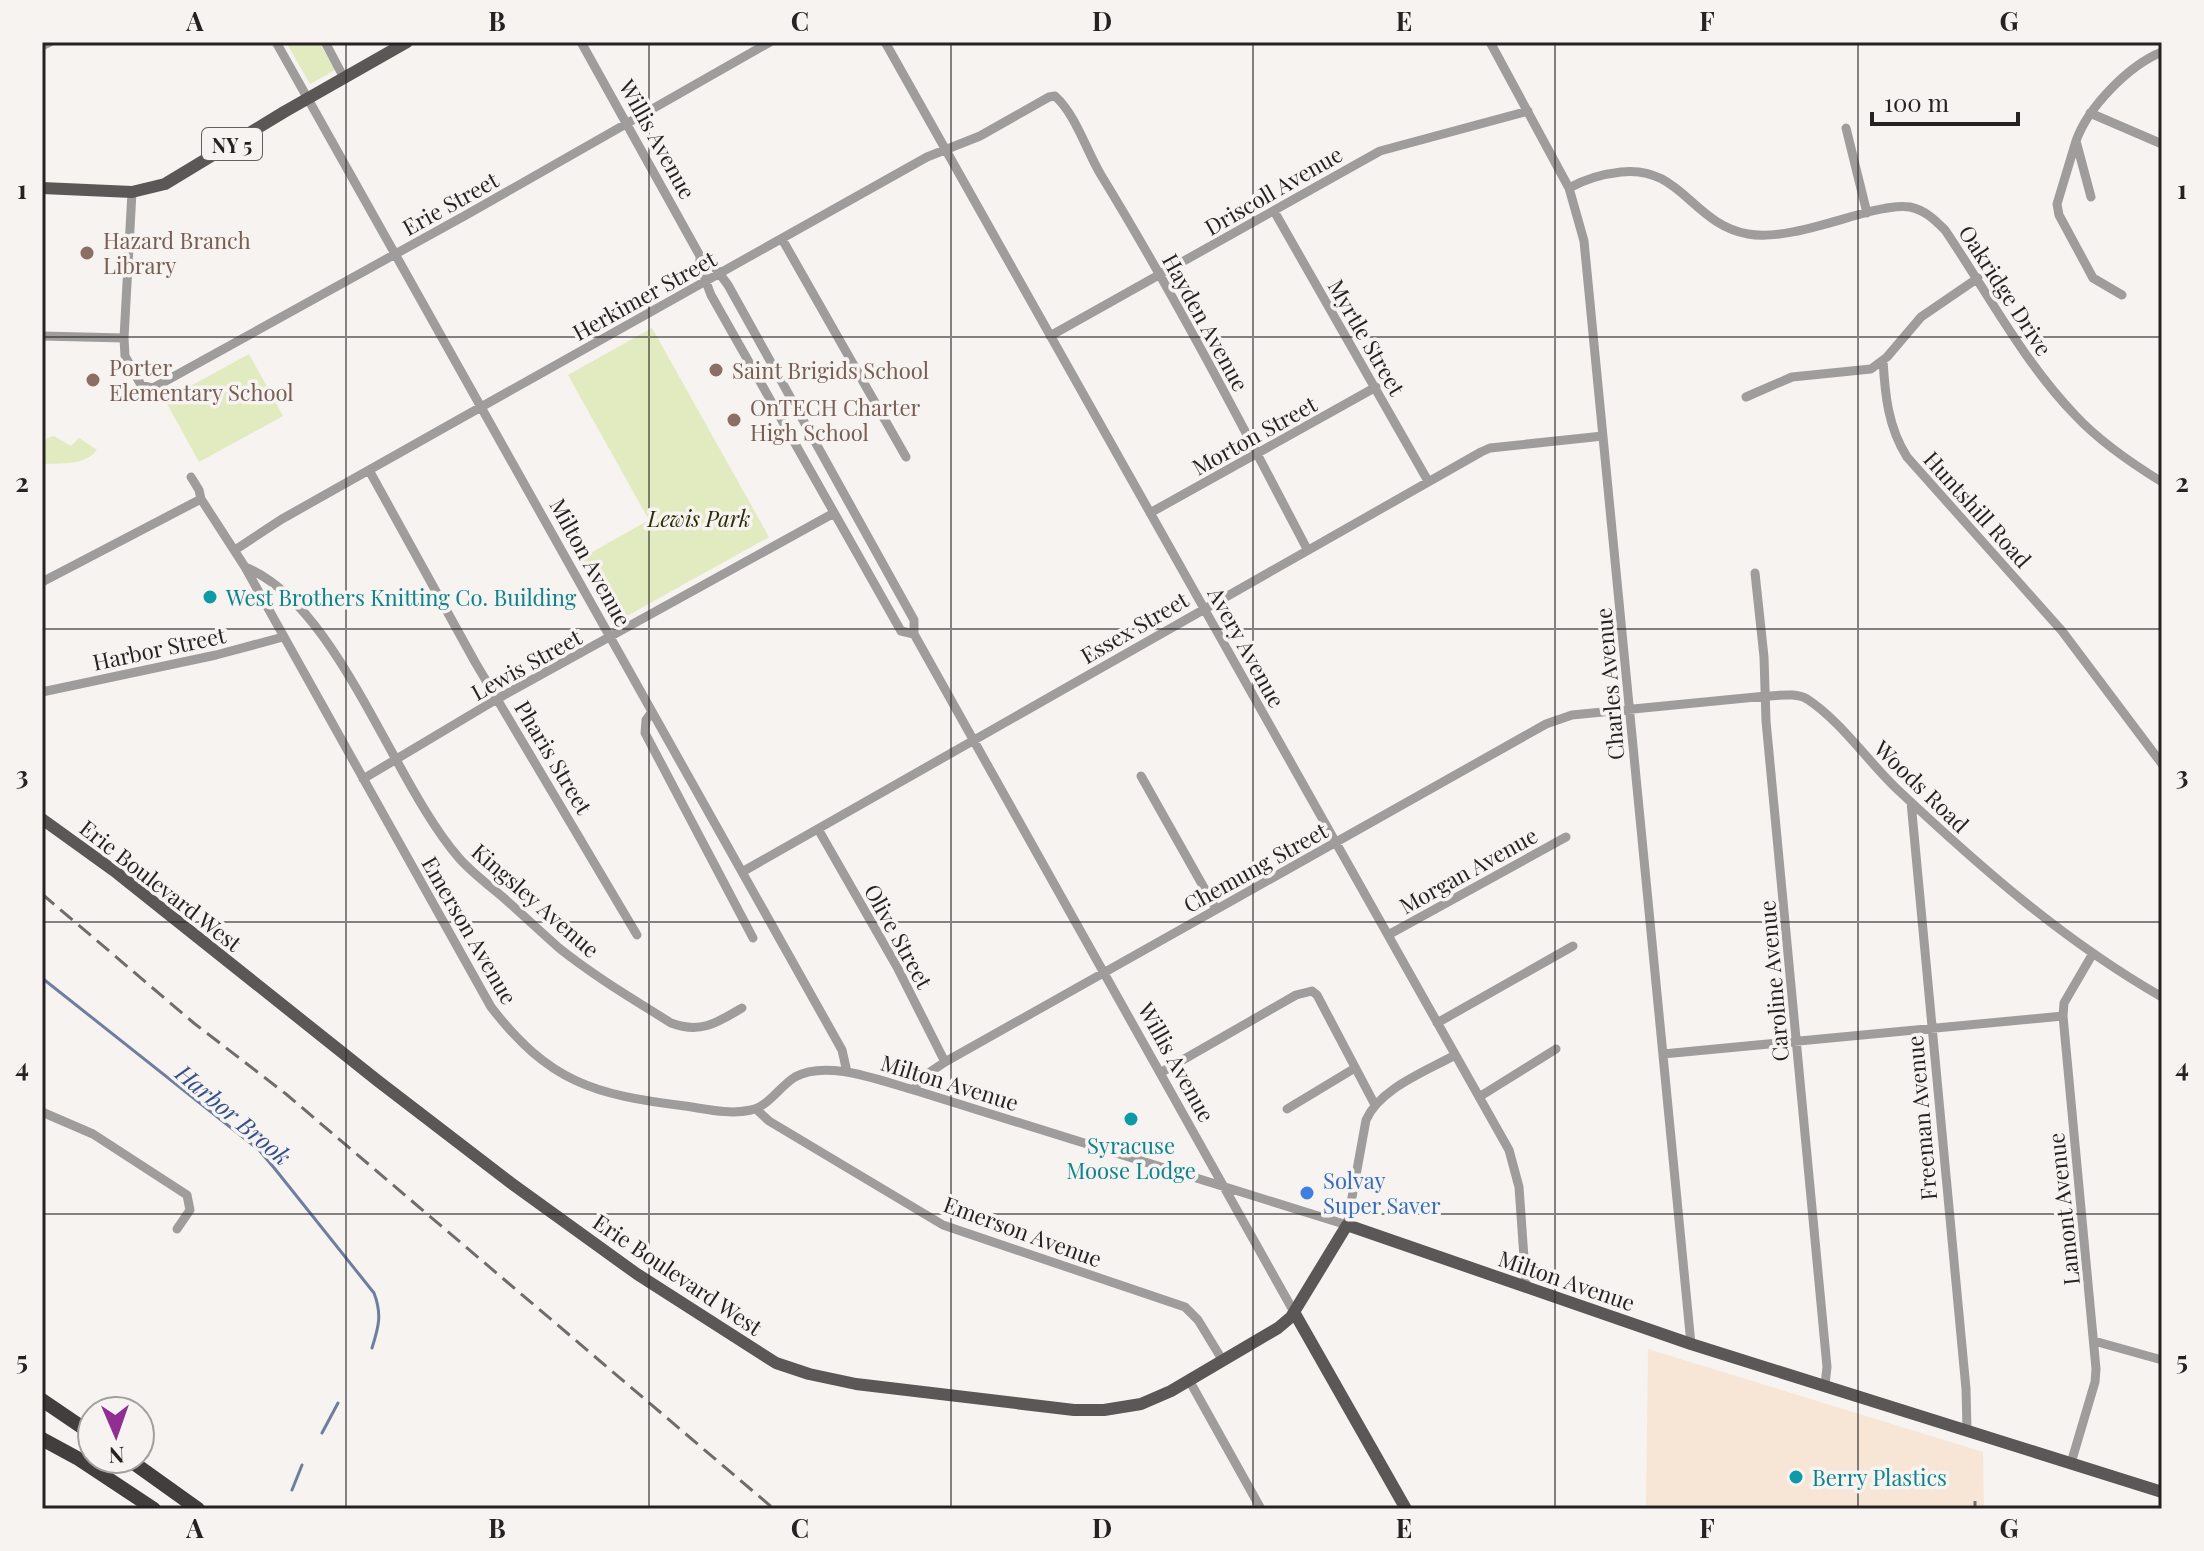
<svg xmlns="http://www.w3.org/2000/svg" width="2204" height="1551" viewBox="0 0 2204 1551" font-family="'Playfair Display',serif">
<rect width="100%" height="100%" fill="#f6f3f0"/>
<!-- industrial -->
<path fill="#f7e6d5" d="M1648,1349l335,103 1,57h-338z"/>
<!-- green -->
<path fill="#e2eac0" d="M286,42h33l16,28 -25,14z
M652,328l117,209 -153,85 -36,-63 69,-39 -81,-145z
M249,354l34,62 -84,46 -34,-62z
M54,436l17,10 8,-8 18,12c-13,16 -36,13 -55,14v-18l5,-8z"/>
<g fill="none" stroke-linecap="round" stroke-linejoin="round">
<!-- stream -->
<path stroke="#6e7e9f" stroke-width="3" d="M42,978l217,172 16,19 99,124c8,21 5,33 -2,55
M322,1433l16,-30
M292,1490l10,-25"/>
<!-- minor -->
<path stroke="#9f9d9c" stroke-width="9" d="M276,42l566,1008 5,22
M325,42l19,36
M581,42l119,214v10l11,29 190,336 13,3
M885,42l624,1108 10,37 7,99
M1490,42l79,146 15,53 107,1103
M42,46l8,-4
M2090,113l72,31
M1846,128l21,85
M2076,141l-19,63 2,11 34,63 29,17
M1569,188c16,-9 34,-14 52,-16 60,-7 71,52 127,62 35,6 85,-13 120,-22 13,-3 28,-7 42,-5 15,3 25,13 35,23 42,62 78,131 130,185 25,27 56,48 87,67
M132,192l-8,146 1,18 16,29 12,3 313,-173 304,-173
M2091,197l-15,-56c12,-34 53,-76 86,-89
M1274,211l154,270
M782,239l124,218
M700,256l10,5 18,24 186,335v14l380,678
M42,336l82,2
M1050,336l330,-185 148,-40
M1883,360c2,35 5,67 24,97l155,174 100,133
M1746,397l46,-20 79,-8 16,-12 34,-40 57,-39
M370,472l105,190 162,273
M191,477l8,13 2,9 44,68 246,440c58,75 103,88 194,99 21,3 45,9 66,4 18,-4 29,-24 44,-33 32,-18 86,4 119,13l433,135 19,-105c14,-32 61,-49 89,-65
M1150,513l226,-126
M235,550l47,-31 199,-112 446,-250 53,-21 69,-39 6,-1c21,19 31,54 46,79 74,121 140,248 206,374
M245,567c93,37 148,216 214,291 13,15 31,28 46,41 18,16 36,33 54,49 35,28 74,51 112,75 29,11 46,0 71,-15
M1755,573l9,84 2,64 61,646 -2,18
M42,582l159,-83
M42,692l174,-37 67,-18
M652,712l-6,8 -1,13 108,205
M1141,776l75,133
M363,779l134,-80 337,-186
M1911,802l55,587 1,41
M818,829l79,138 48,95
M742,872l739,-420 9,-4 113,-12
M1388,935l178,-98
M1437,1023l136,-77
M1663,1054l400,-38
M1160,1073l136,-78 16,-4 5,4 58,110
M914,1090l7,-12 24,-16 601,-338 26,-9 194,-19c13,0 29,-4 41,3 34,22 62,64 91,91 82,77 166,151 264,207
M1479,1097l77,-48
M756,1109l13,12 174,104 242,82 13,13 25,41
M1287,1109l68,-41
M42,1112l51,22 94,61 3,15 -13,19
M2094,1341l68,19
M1189,1380l72,129
M2071,1463l24,-81 1,-13 -33,-353 1,-13 28,-48"/>
<!-- major -->
<path stroke="#5a5756" stroke-width="12" d="M42,188l90,4 33,-8 119,-72 123,-70
M42,819l75,54 261,208 133,102 126,91 139,89 33,11 47,10 218,26h30l37,-6 30,-13 107,-63 13,-11 56,-92 344,119 471,148
M1294,1312l112,197"/>
<!-- highway -->
<path stroke="#423e3e" stroke-width="14" d="M42,1400l50,34
M42,1439l35,19 77,51
M128,1459l70,50"/>
<!-- rail -->
<path stroke="#6e6d6b" stroke-width="3" stroke-dasharray="16 8" stroke-linecap="butt" d="M42,894l153,130 91,70 488,415
M1975,1509v-8"/>
</g>
<!-- grid -->
<path fill="none" stroke="#242322" stroke-width="2" stroke-opacity="0.55" d="M346,42v1467M649,42v1467M951,42v1467M1253,42v1467M1555,42v1467M1858,42v1467M42,337h2120M42,629h2120M42,922h2120M42,1214h2120"/>
<!-- markers -->
<g fill="#8d6e63" stroke="#f6f3f0" stroke-width="3">
<circle cx="87" cy="253" r="8"/>
<circle cx="716" cy="370" r="8"/>
<circle cx="93" cy="380" r="8"/>
<circle cx="734" cy="420" r="8"/>
</g>
<g fill="#0f9aa8" stroke="#f6f3f0" stroke-width="3">
<circle cx="210" cy="597" r="8"/>
<circle cx="1131" cy="1119" r="8"/>
<circle cx="1796" cy="1477" r="8"/>
</g>
<circle fill="#3f7fe0" stroke="#f6f3f0" stroke-width="3" cx="1307" cy="1193" r="8"/>
<g text-anchor="middle" dominant-baseline="central" stroke-width="7" stroke-linejoin="round" paint-order="stroke">
<!-- shield labels -->
<rect fill="#f6f3f0" stroke="#636160" stroke-width="2" x="202" y="128" width="60" height="32" rx="6"/>
<g font-size="20" font-weight="bold" fill="#242322">
<text x="232" y="144">NY 5</text>
</g>
<!-- street labels -->
<g font-size="22" fill="#242322" stroke="#f6f3f0">
<text transform="translate(658 139) rotate(61)">Willis Avenue</text>
<text transform="translate(1273 190) rotate(-30)">Driscoll Avenue</text>
<text transform="translate(450 203) rotate(-29)">Erie Street</text>
<text transform="translate(2006 290) rotate(57)">Oakridge Drive</text>
<text transform="translate(644 295) rotate(-29)">Herkimer Street</text>
<text transform="translate(1206 322) rotate(61)">Hayden Avenue</text>
<text transform="translate(1367 337) rotate(60)">Myrtle Street</text>
<text transform="translate(1254 435) rotate(-29)">Morton Street</text>
<text transform="translate(1978 509) rotate(48)">Huntshill Road</text>
<text transform="translate(591 562) rotate(61)">Milton Avenue</text>
<text transform="translate(1134 627) rotate(-30)">Essex Street</text>
<text transform="translate(1247 647) rotate(61)">Avery Avenue</text>
<text transform="translate(159 648) rotate(-12)">Harbor Street</text>
<text transform="translate(526 664) rotate(-29)">Lewis Street</text>
<text transform="translate(1609 684) rotate(-95)">Charles Avenue</text>
<text transform="translate(554 757) rotate(59)">Pharis Street</text>
<text transform="translate(1922 786) rotate(44)">Woods Road</text>
<text transform="translate(1255 867) rotate(-29)">Chemung Street</text>
<text transform="translate(1468 870) rotate(-29)">Morgan Avenue</text>
<text transform="translate(161 885) rotate(38)">Erie Boulevard West</text>
<text transform="translate(536 900) rotate(41)">Kingsley Avenue</text>
<text transform="translate(470 930) rotate(60)">Emerson Avenue</text>
<text transform="translate(899 936) rotate(61)">Olive Street</text>
<text transform="translate(1773 981) rotate(-95)">Caroline Avenue</text>
<text transform="translate(1177 1062) rotate(61)">Willis Avenue</text>
<text transform="translate(950 1082) rotate(17)">Milton Avenue</text>
<text transform="translate(1921 1118) rotate(-95)">Freeman Avenue</text>
<text transform="translate(2063 1209) rotate(-96)">Lamont Avenue</text>
<text transform="translate(1023 1231) rotate(20)">Emerson Avenue</text>
<text transform="translate(678 1274) rotate(34)">Erie Boulevard West</text>
<text transform="translate(1567 1280) rotate(19)">Milton Avenue</text>
</g>
<!-- education labels -->
<g font-size="22" fill="#785e54" stroke="#f6f3f0" text-anchor="start">
<text x="103" y="240">Hazard Branch<tspan x="103" dy="25">Library</tspan></text>
<text x="109" y="367">Porter<tspan x="109" dy="25">Elementary School</tspan></text>
<text x="732" y="370">Saint Brigids School</text>
<text x="750" y="407">OnTECH Charter<tspan x="750" dy="25">High School</tspan></text>
</g>
<!-- park labels -->
<g font-size="22" font-style="italic" fill="#282d02" stroke="#f6f3f0">
<text x="699" y="518">Lewis Park</text>
</g>
<!-- culture labels -->
<g font-size="22" fill="#0d838f" stroke="#f6f3f0" text-anchor="start">
<text x="226" y="597">West Brothers Knitting Co. Building</text>
<text x="1131" y="1145" text-anchor="middle">Syracuse<tspan x="1131" dy="25">Moose Lodge</tspan></text>
<text x="1812" y="1477">Berry Plastics</text>
</g>
<!-- shop labels -->
<g font-size="22" fill="#366cbe" stroke="#f6f3f0" text-anchor="start">
<text x="1323" y="1180">Solvay<tspan x="1323" dy="25">Super Saver</tspan></text>
</g>
<!-- water labels -->
<g font-size="24" font-style="italic" fill="#35518c" stroke="#f6f3f0">
<text transform="translate(234 1114) rotate(40)">Harbor Brook</text>
</g>
</g>
<!-- border -->
<rect width="2204" height="1551" fill="none" stroke="#f6f3f0" stroke-width="88"/>
<!-- north arrow -->
<g transform="translate(116 1435) rotate(178)"><circle r="38" fill="#f6f3f0" stroke="#a2a09e" stroke-width="2"/>
<path d="M0-6L14 30L0 20L-14 30Z" fill="#912e94"/>
<text y="-12" font-size="22" font-weight="bold" text-anchor="middle" fill="#242322">N</text>
</g>
<!-- scale -->
<path d="M1872 112v12h146v-12" fill="none" stroke="#242322" stroke-width="4"/>
<text x="1884" y="112" font-size="24" fill="#242322" stroke="#f6f3f0" stroke-width="6" paint-order="stroke">100 m</text>
<rect x="44" y="44" width="2116" height="1463" fill="none" stroke="#242322" stroke-width="3"/>
<g font-size="26" text-anchor="middle" font-weight="bold" fill="#242322">
<text x="195" y="31">A</text>
<text x="497" y="31">B</text>
<text x="800" y="31">C</text>
<text x="1102" y="31">D</text>
<text x="1404" y="31">E</text>
<text x="1707" y="31">F</text>
<text x="2009" y="31">G</text>
<text x="22" y="199">1</text>
<text x="2182" y="199">1</text>
<text x="22" y="492">2</text>
<text x="2182" y="492">2</text>
<text x="22" y="785">3</text>
<text x="2182" y="785">3</text>
<text x="22" y="1077">4</text>
<text x="2182" y="1077">4</text>
<text x="22" y="1370">5</text>
<text x="2182" y="1370">5</text>
<text x="195" y="1538">A</text>
<text x="497" y="1538">B</text>
<text x="800" y="1538">C</text>
<text x="1102" y="1538">D</text>
<text x="1404" y="1538">E</text>
<text x="1707" y="1538">F</text>
<text x="2009" y="1538">G</text>
</g>
</svg>
